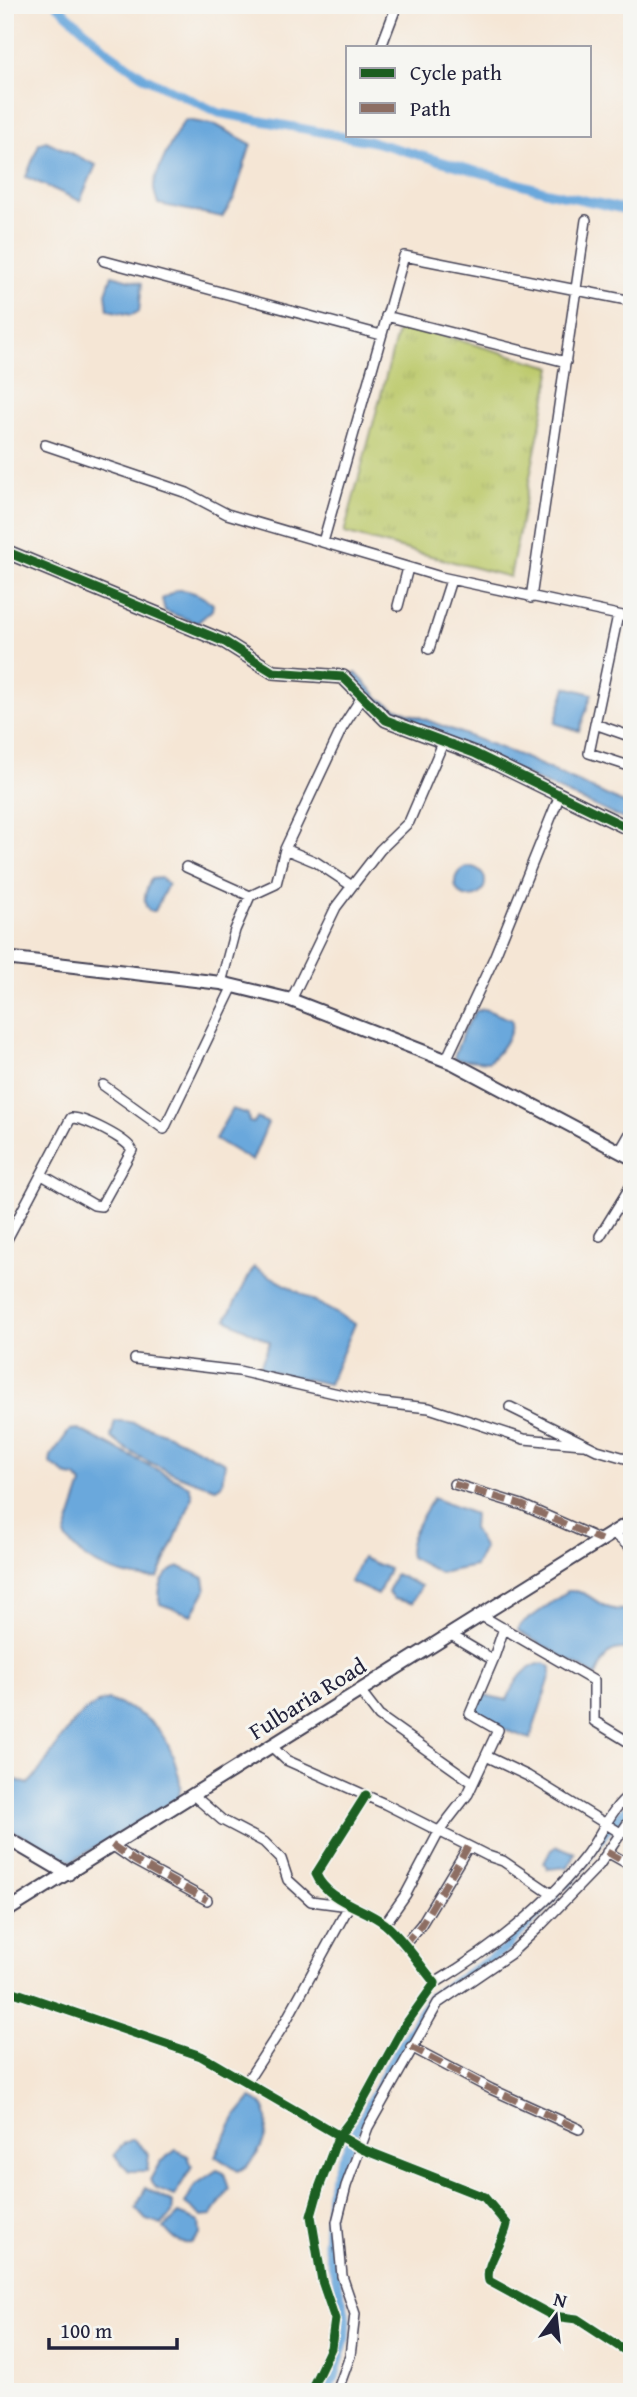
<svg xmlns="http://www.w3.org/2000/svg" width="637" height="2397" viewBox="0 0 637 2397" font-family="'Gentium Book Plus',serif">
<defs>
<pattern id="grass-tufts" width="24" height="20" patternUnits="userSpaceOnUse" patternTransform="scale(1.75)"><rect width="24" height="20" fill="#bcc96b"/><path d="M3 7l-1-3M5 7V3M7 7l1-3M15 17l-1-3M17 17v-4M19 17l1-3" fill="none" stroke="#a1ac5e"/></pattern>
</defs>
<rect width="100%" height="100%" fill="#f6f6f2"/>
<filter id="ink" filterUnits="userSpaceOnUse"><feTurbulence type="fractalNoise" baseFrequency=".0143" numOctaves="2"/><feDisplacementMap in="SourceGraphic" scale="14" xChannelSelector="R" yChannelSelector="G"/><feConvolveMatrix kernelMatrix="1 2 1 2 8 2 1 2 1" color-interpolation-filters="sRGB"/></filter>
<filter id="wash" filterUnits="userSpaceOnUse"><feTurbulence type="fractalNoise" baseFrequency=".00686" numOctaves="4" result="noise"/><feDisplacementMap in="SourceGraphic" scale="28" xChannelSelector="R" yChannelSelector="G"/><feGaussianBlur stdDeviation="1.57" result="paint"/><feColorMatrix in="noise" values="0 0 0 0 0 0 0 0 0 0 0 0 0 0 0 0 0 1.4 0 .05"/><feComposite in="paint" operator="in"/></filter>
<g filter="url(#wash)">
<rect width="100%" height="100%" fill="#f5e6d5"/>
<!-- grass -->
<path fill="url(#grass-tufts)" stroke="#6f7653" stroke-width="2" d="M400,323l152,44 -42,210 -166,-44z"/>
<!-- water -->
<path fill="#6ba8dc" stroke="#46658c" stroke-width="2" d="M186,120l30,5 35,19 -17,54 -12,19 -64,-13c-1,-5 -4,-11 -4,-17 -1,-9 24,-61 32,-67z
M46,141l50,24 -16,36 -54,-24 13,-33z
M112,275l30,8 -3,29 -8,3 -23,-5 -2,-17z
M177,590c14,-1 25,6 36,14l-1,6 -15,13 -32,-12 -3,-12z
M356,673l24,26 18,10 123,47 111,51v16l-246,-111 -37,-35z
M566,687l26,7 -13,37 -24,-8z
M455 882a15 15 0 1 1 30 0a15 15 0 1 1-30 0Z
M161,878l7,6 -13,27h-6c-8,-10 -3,-21 2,-32z
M484,1009l28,11c2,13 -13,34 -24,42l-32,-3 -2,-2 10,-27 12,-19z
M232,1109l16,5 1,8 4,1 4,-5 11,5 -16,38 -37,-22z
M254,1267l101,57 -26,60 -70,-15 11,-27 -44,-23z
M115,1421c29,-2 83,28 110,42l-3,21 -6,4c-30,-8 -83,-30 -105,-51z
M78,1429l111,57 3,10 -2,8 -32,74c-31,2 -76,-13 -93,-42l17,-52 -6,-7 -8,-1 -18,-13 1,-7 19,-26z
M433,1498l41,16 -1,15 11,19 -9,18 -35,7 -30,-16c-5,-19 15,-43 23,-59z
M362,1558l27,11 -11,26 -28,-13z
M180,1567l24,11 2,12 -14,25 -32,-11c-3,-16 3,-33 20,-37z
M395,1574l26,12 -9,17 -18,-4 -6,-6z
M568,1591c27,-2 29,24 64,18v41c-24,-5 -27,6 -36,26l-78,-45 1,-5z
M544,1663l7,4v7l-21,65 -30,-11 -27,-15 10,-18 24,5c8,-18 16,-34 37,-37z
M108,1700c37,13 57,26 68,66 3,12 7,20 2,32l-106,63 -67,-34v-51l23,8c26,-25 42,-76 80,-84z
M557,1846l18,7 -7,14 -20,2 -4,-6 7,-13z
M251,2098c32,10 11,64 -13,73l-23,-15 21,-40z
M133,2139l16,15 -2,17h-18l-15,-16 9,-11z
M176,2150l12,6 4,11 -18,29 -17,-7 -7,-9 10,-18z
M217,2170l7,3 5,16 -17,26 -11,1 -16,-13 10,-18z
M145,2188l28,15 -1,10 -10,12 -16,-5 -10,-11z
M179,2214l20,8 1,13 -8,8c-14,2 -19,-5 -28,-15z"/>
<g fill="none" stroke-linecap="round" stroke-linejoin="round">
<!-- canal -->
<path stroke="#6ba8dc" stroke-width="9" d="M57,5l53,48 36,25 73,35 155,29 174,50 84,19
M567,1884c24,-24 37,-61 65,-79
M326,2392l9,-15 11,-41 1,-17 -20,-74 3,-53 8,-26 50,-99 43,-70 73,-47 51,-54"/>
</g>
</g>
<g filter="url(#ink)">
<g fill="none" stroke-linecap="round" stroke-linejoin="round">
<defs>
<path id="street" d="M381,47l16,-42
M104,261l277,74
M386,316l180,46
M45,445l142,48 40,21 214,63 191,41
M323,542l81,-286 228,45
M531,598l55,-378
M398,606l10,-38
M618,615l-29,138 43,14
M429,649l22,-69
M595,724l37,13
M186,867l64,29
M352,886l28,-36 29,-28 34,-79
M221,983l14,-53 15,-34 26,-12 9,-35
M291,1000l45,-93 16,-21 -36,-24 -31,-13 57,-121 20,-31
M446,1060l48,-102 66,-163
M103,1085l61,44 69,-143
M620,1151l12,-21
M600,1236l32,-52
M5,1243l66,-125c12,-1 56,21 61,32l-31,56 -7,-1 -52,-30
M135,1359l104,12 134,31 56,6 95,31 58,5
M510,1407l87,43 35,10
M454,1484l68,21 79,35
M613,1533l19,16
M482,1616l112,65v40l38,23
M451,1635l42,25 11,-32
M359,1690l20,26 93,66
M270,1745l16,15 99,44 103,52 15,5 47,32
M486,1756l42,20 91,56
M192,1794l30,26 42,22 17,17 7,21 23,21 38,5 -66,120 -35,54
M112,1845l23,16 72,39
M607,1852l25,14
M385,1924l21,-30 34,-64 28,-36 30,-64 -28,-16 23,-54
M404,1945l17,-20 47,-78
M435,1983c55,-33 109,-74 149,-125 18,-22 24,-48 48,-65
M5,1989l196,67 161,93 122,48 23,27c-3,19 -23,40 -18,57l64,35 24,3 55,36
M411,2047l80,42 88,40
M310,2392l21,-44 4,-29 -13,-38 -11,-65 8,-28 19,-51 19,-25 46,-84 32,-45c-16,-19 -31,-43 -50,-59 -21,-17 -57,-22 -69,-50l50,-79
M337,2392l13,-36 5,-42 -13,-38 -5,-54 9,-36 22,-59 70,-124 72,-49 27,-25 62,-64 33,-48"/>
<path id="secondary" d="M5,551l220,91 48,30 70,5 43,43 88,33 158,77
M5,958l216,25 70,17 162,63 179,95
M5,1837l63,37
M5,1912l627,-391"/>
</defs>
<!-- street casing -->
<use href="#street" stroke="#423f52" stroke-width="12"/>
<!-- secondary casing -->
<use href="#secondary" stroke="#423f52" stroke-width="16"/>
<!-- street -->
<use href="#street" stroke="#fff" stroke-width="9"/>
<!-- secondary -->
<use href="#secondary" stroke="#fff" stroke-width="12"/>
<!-- quiet -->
<path stroke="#8d6e63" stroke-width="7" stroke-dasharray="14 7" stroke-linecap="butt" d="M454,1484l68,21 79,35
M112,1845l23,16 72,39
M607,1852l25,14
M404,1945l17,-20 47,-78
M411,2047l80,42 88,40"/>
<defs>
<path id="cycleway" d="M5,551l220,91 48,30 70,5 43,43 88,33 158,77
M5,1989l196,67 161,93 122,48 23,27c-3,19 -23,40 -18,57l64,35 24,3 55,36
M310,2392l21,-44 4,-29 -13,-38 -11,-65 8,-28 19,-51 19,-25 46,-84 32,-45c-16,-19 -31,-43 -50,-59 -21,-17 -57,-22 -69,-50l50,-79"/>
</defs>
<!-- cycleway casing -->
<use href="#cycleway" stroke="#f6f6f2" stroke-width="13"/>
<!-- cycleway -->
<use href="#cycleway" stroke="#1b5e20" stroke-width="9"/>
</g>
</g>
<g text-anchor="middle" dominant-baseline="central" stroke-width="6" stroke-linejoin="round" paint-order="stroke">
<!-- street labels -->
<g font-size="23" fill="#22223b" stroke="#f6f6f2">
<text transform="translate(307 1698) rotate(-32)">Fulbaria Road</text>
</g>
</g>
<!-- margin -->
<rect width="637" height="2397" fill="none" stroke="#f6f6f2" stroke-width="28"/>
<!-- legend -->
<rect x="346" y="46" width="245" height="91" fill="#f6f6f2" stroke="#a1a1a9" stroke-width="2"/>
<rect x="360" y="68" width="35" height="10" fill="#1b5e20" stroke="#a1a1a9" stroke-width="2"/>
<text x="410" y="80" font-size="21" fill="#22223b">Cycle path</text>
<rect x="360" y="103" width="35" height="10" fill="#8d6e63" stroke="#a1a1a9" stroke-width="2"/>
<text x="410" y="116" font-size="21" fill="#22223b">Path</text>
<!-- north arrow -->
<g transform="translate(556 2316) rotate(15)" stroke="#f6f6f2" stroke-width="5" paint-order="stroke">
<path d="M0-5L12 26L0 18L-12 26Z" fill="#22223b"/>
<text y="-10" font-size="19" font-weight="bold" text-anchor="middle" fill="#22223b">N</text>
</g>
<!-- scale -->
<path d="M49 2338v10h128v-10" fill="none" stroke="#22223b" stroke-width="3.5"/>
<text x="60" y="2338" font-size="21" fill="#22223b" stroke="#f6f6f2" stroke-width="5" paint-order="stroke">100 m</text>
</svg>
